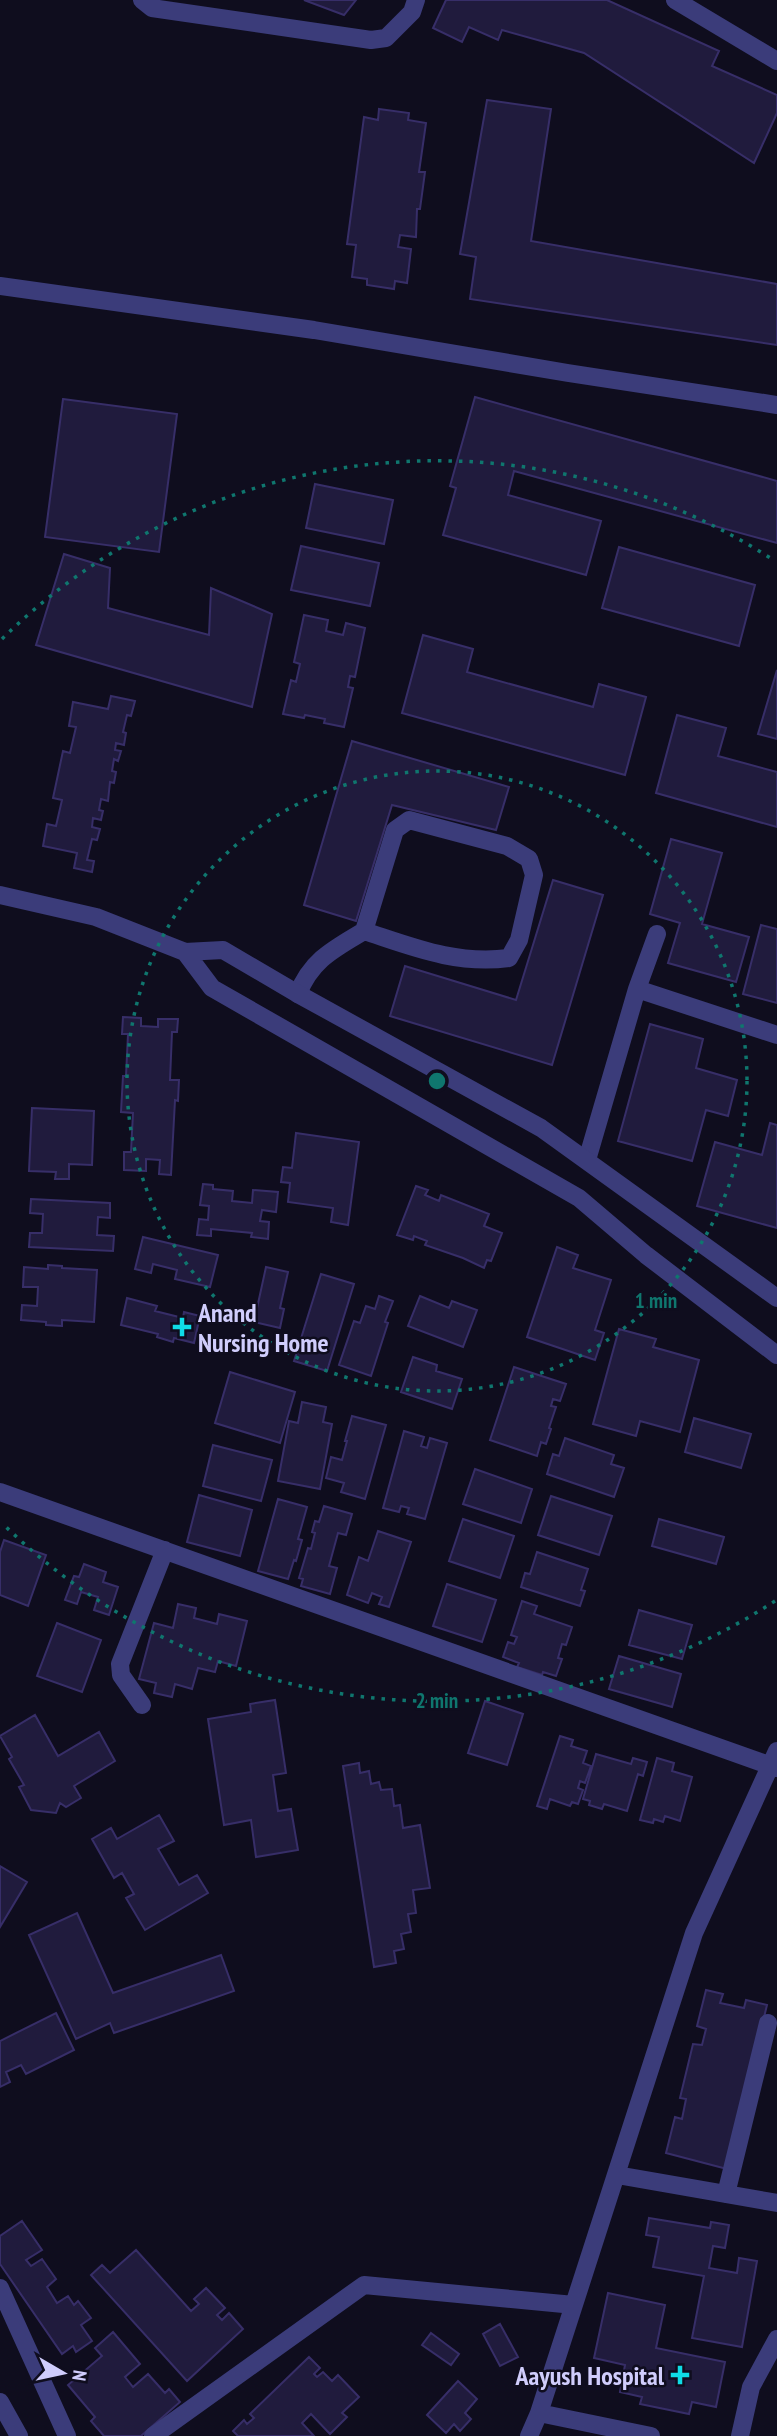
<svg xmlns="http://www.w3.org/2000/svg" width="777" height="2436" viewBox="0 0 777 2436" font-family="'PT Sans Narrow',sans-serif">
<rect width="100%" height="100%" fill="#0f0d1e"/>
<!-- building -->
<path fill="#201b3d" stroke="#372e68" stroke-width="2" d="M304,0h52l-12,15z
M446,0h161l112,51 -7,15 65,29v18l-23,50 -170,-110 -82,-23 -4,10 -29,-13 -7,15 -29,-14z
M487,100l64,9 -20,132 246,43v61l-307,-46 6,-42 -16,-3z
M379,109l30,4 -1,7 18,3 -7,49h6l-5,37h-3l-1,28 -16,-2 -2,12 13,2 -4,34 -12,-2 -1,8 -27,-4v-6l-15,-2 4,-32 -9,-1 17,-127 14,3z
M475,397l302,84v62l-263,-72 -6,24 93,26 -15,54 -143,-40 13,-47 -6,-2z
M63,399l114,15 -18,138 -114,-15z
M315,484l78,16 -9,44 -78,-16z
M301,546l78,17 -9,43 -79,-16z
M619,547l136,38 -16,61 -137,-38z
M64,554l46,14 -2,40 101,27 2,-47 61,26 -20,93 -216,-62z
M304,615l24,5 -2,11 17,4 3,-12 19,5 -10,49 -5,-1 -2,11 5,1 -9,39 -20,-4 1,-4 -20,-4 -1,3 -21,-4 8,-34 5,2 4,-18 -6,-2z
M423,635l50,14 -6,23 126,35 6,-23 47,13 -21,78 -223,-62z
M777,670v69l-19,-5z
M111,696l24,5 -4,15 -4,-1 -4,17 3,1 -2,12 -8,-2 -1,7 6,1 -3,10 -4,-2 -2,12 4,1 -2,11 -4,-1 -2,19 -7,-2 -2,11 4,1 -2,9 -8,-2 -1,9 8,2 -3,11 -5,-1 -5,21 7,1 -2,11 -18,-4 3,-15 -34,-7 4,-22 9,2 6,-26 -9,-2 10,-47 7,2 6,-26 -7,-1 4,-24 35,7z
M677,715l49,13 -8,28 59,16v55l-121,-34z
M352,741l157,46 -13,43 -104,-25 -36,116 -52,-16z
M671,839l51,14 -20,71 47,13 -13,45 -68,-19 12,-40 -30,-9z
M553,880l50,15 -51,170 -162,-49 15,-50 111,34z
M761,925l16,4v74l-34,-9z
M123,1017l18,1v8l17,1v-8h20l-1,13h-5l-2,48h9l-1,21 -3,-1 -4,75 -12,-1 1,-14 -14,-1v12l-22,-1v-18h7l2,-39 -12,-1 2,-36h3l2,-42h-6z
M650,1024l53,15 -7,29 41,12 -9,36 -22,-6 -14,51 -74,-20z
M32,1108l62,3 -2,54 -23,-1v15h-14l1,-7 -27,-1z
M770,1123l7,2v103l-80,-22 18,-64 47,13z
M296,1133l63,9 -11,83 -17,-3 2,-14 -45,-6 2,-19 -9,-1 2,-15 9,1z
M203,1184l10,1v4l20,2 -1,10 20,2 1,-13 25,2 -2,20 -14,-2 -2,11 9,1 -1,17 -17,-2 1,-4 -41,-4v7l-14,-1 2,-16 9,1 1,-14 -9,-1z
M416,1186l12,4 -3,5 14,6 2,-6 48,19 -5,12 18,7 -11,28 -4,-1 -3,8 -21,-10 -38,-13 2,-4 -13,-5 -1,4 -16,-5z
M31,1199l79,4v15l-12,-1 -1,18 17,1 -1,15 -84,-4 1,-14h12l1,-19 -13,-1z
M143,1237l75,18 -8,32 -35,-8 2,-9 -24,-6 -2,9 -16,-4z
M557,1247l21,8 -5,13 38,12 -16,50 9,3 -9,27 -68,-23z
M48,1265l14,1v2l35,2 -3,52 -32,-2v6l-16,-1v-3l-25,-2 1,-15 15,1 1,-19h-15l1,-20 24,2z
M266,1267l22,5 -8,36 4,1 -4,19 -26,-6z
M321,1274l33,10 -27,87 -33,-10z
M379,1296l14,5 -8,21 3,1 -17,53 -32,-11 15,-44 6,2 6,-17 9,3z
M420,1296l29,12 3,-7 25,9 -14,37 -55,-21z
M127,1298l30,8 -2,5 28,7 1,-6 16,4 -6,27 -20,-5 -1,4 -16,-5 1,-3 -37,-9z
M619,1329l37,10 -3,8 46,13 -19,72 -40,-11 -4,15 -43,-12z
M413,1357l24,8 -1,6 26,8 -10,30 -51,-17z
M514,1367l52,17 -6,17 -7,-2 -2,7 5,1 -7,21 2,1 -5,15 -5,-2 -4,14 -47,-16z
M230,1372l65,20 -15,51 -65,-20z
M302,1402l24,5 -3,15 9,2 -12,65 -42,-8 11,-60 9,2z
M352,1416l34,9 -21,74 -24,-7 3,-9 -18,-5 5,-21 11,3 5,-19h-2z
M694,1418l57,16 -10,34 -56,-16z
M404,1431l20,6 -3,9 6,2 3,-10 17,5 -22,76 -18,-5 2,-6 -8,-2 -2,6 -16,-4z
M565,1438l49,17 -3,9 13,4 -10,29 -67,-23 6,-20 6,2z
M213,1445l59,15 -11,41 -58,-15z
M475,1469l57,20 -11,34 -58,-19z
M199,1495l53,15 -12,46 -53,-14z
M551,1496l61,20 -13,39 -61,-20z
M278,1499l29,8 -9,32 4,1 -6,21 -2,-1 -6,19 -30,-8z
M324,1506l28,8 -6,21 -8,-2 -9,33 8,2 -7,26 -29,-8 2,-7 -4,-1 9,-30 3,1 4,-16 -3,-1 3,-11 4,1z
M463,1519l51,17 -14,42 -51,-17z
M659,1519l65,18 -8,27 -64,-18z
M378,1531l33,11 -22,65 -10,-3 3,-7 -10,-4 -4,10 -21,-8 12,-38 9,4z
M4,1540l42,15 -18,51 -28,-11v-43z
M537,1552l51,17 -7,21 4,1 -5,15 -59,-19 4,-14 5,1z
M84,1564l22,8 -3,10 15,5 -9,28 -15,-5 4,-13 -17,-5 -4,12 -12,-4 9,-24 5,1z
M447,1584l49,16 -14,42 -49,-16z
M522,1601l15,5 -3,8 38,13 -6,18 -4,-1 -4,14 4,1 -6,17 -13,-4 -1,3 -25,-8 2,-4 -16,-6 5,-15 6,2 3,-7 -6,-2z
M178,1604l18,4 -2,10 23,6 2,-10 28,7 -11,45 -18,-5 -3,11 -17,-4 -6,21 -17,-5 -3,13 -18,-4 2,-10 -17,-4 15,-56 19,5z
M639,1610l53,15 -10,34 -53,-14z
M57,1623l44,17 -19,52 -45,-16z
M619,1656l62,18 -9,33 -63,-18z
M275,1700l11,73 -13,2 5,36 13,-2 7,41 -42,7 -5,-37 -27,5 -16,-106 43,-7 -1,-8z
M485,1701l38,13 -16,51 -39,-12z
M35,1715l23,41 41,-24 16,29 -41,25 7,12 -15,9 -6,-4 -4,10 -25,-3 -12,-23 5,-2 -15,-26 3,-2 -12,-21z
M560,1736l13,4 -2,6 16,5 -4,12 8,3 -6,17 -5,-2 -2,7 5,2 -5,14 -6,-2 -2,4 -20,-7 -3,10 -10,-3z
M596,1754l35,10 2,-6 14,4 -4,14 -5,-2 -11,37 -23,-7 -2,5 -13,-4 1,-4 -7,-2z
M657,1758l17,5 -2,8 20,6 -12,44 -15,-5 -2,6 -9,-3 -1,4 -13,-3z
M359,1763l1,10 9,-2 2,13 8,-2 2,8 11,-1 2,17 6,-1 3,23 17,-3 10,63 -17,2 3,23 -8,1 3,18 -10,2 3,15 -10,2 2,12 -22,4 -31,-201z
M159,1815l15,26 -16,8 21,36 18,-10 11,18 -63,37 -19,-32 8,-4 -12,-21 -8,5 -22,-39 19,-11 6,11z
M0,1866l27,16 -27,45z
M77,1913l36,80 108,-38 13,36 -120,42 -4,-10 -34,16 -47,-104z
M706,1990l17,4 -3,9 24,5 2,-8 21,5 -40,164 -61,-16 9,-36 7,2 4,-20 -6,-1 13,-54 9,1 4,-16 -9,-3z
M56,2013l18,37 -48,24 -5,-9 -15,7 4,10 -10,5v-46z
M649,2218l61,10 1,-6 18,3 -4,23 -12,-2 -4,22 28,5 2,-15 18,3 -15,86 -50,-9 12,-62 -51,-9 6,-30 -13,-2z
M22,2221l20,29 -16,10 5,6 11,-7 14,20 -9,8 10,16 11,-7 6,9 4,-4 13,17 -10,7 11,16 -16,11 -3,-6 -11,8 -62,-90v-28z
M136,2250l55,61 8,-7 -5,-5 12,-11 19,20 -8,7 5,5 7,-7 14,16 -56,52 -96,-106 11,-10 8,8z
M608,2293l57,12 -9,43 69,14 -9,45 -24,-5 -3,12 -49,-10 2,-7 -22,-5 5,-27 -31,-7z
M500,2324l18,33 -18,9 -17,-32z
M113,2332l27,32 -15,13 8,10 15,-13 17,19 4,-4 11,13 -39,34h-37l-13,-15 4,-4 -27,-32 34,-29 -7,-8z
M431,2333l28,21 -8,11 -29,-20z
M309,2357l11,11 -6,6 3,3 6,-5 9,9 6,-6 21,22 -17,16 5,4 -17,17 -19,-20 -9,9 12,13h-76l-5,-5 11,-11 3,4 7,-6 -4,-4z
M458,2381l19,18 -12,14 6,6 -11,12 -6,-7 -8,9 -19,-18z"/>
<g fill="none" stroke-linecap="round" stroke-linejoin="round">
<!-- minor -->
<path stroke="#3b3c7a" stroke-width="18" d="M142,0l10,8 219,32 15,-2 26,-26 4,-12
M675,0l102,61
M637,989l20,-55
M298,994c13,-34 36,-45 66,-63 49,16 92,34 145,27l10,-18 15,-65 -5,-16 -22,-13 -98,-26 -14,10 -31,101
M587,1160l50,-171 140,46
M0,1492l777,276
M142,1705l-21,-30 -1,-11 45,-114
M617,2175l160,28
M726,2194l42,-171
M539,2413l112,23
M153,2436l211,-151 210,20
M529,2436l10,-23 155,-480 83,-182
M740,2436l11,-49 26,-48"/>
<!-- tertiary -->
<path stroke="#3b3c7a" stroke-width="18" d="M0,286l314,44 254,43 209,32
M0,895l96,22 89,35 38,-2 75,44 243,134 236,170
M185,952l27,36 367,210 67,57 131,100
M0,2288l67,148
M0,2402l19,34"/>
</g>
<!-- distance rings -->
<g fill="none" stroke="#0f766e" stroke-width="3.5" stroke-dasharray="3.5 7">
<circle cx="437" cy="1081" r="310"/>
<path d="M775 1601A620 620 0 0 1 2 1523M2 639A620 620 0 0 1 775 561"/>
</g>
<!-- markers -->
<g fill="#0fdce6" stroke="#0f0d1e" stroke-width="2.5">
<path d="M178.5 1316.5h7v7h7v7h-7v7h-7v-7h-7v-7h7z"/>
<path d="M676.5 2364.5h7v7h7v7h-7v7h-7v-7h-7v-7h7z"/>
</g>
<g text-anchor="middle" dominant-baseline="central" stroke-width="5" stroke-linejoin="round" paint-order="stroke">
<!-- poi labels -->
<g font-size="26" font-weight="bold" fill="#d0cdfc" stroke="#0f0d1e" text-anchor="start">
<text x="198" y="1312">Anand<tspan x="198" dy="30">Nursing Home</tspan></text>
<text x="664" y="2375" text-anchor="end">Aayush Hospital</text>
</g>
</g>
<circle cx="437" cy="1081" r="10" fill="#0f766e" stroke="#0f0d1e" stroke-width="3.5"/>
<g font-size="21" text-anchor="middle" font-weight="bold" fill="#0f766e" stroke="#0f0d1e" stroke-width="5" stroke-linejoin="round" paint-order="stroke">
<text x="656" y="1308">1 min</text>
<text x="437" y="1708">2 min</text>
</g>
<!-- north arrow -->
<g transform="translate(63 2373) rotate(99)" stroke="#0f0d1e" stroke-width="5" paint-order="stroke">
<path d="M0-5L12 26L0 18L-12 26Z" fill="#d0cdfc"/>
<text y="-10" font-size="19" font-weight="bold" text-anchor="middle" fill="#d0cdfc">N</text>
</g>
</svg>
